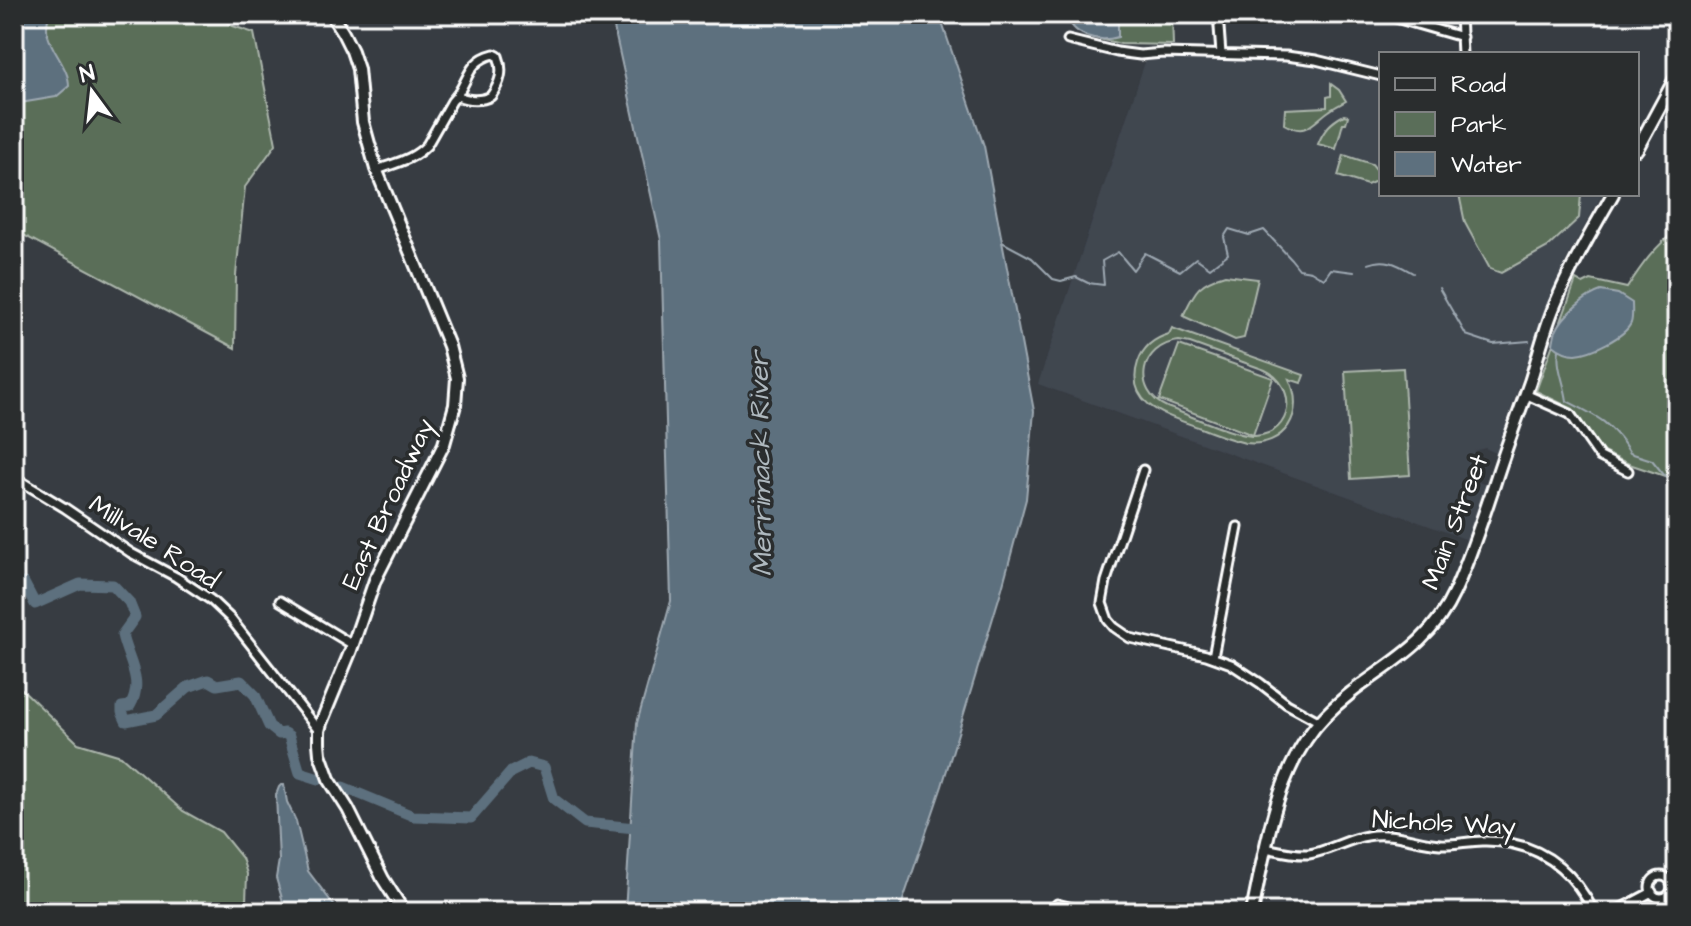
<svg xmlns="http://www.w3.org/2000/svg" width="1691" height="926" viewBox="0 0 1691 926" font-family="'Architects Daughter',sans-serif">
<rect width="100%" height="100%" fill="#373c42"/>
<filter id="ink" filterUnits="userSpaceOnUse"><feTurbulence type="fractalNoise" baseFrequency=".0125" numOctaves="2"/><feDisplacementMap in="SourceGraphic" scale="16" xChannelSelector="R" yChannelSelector="G"/><feConvolveMatrix kernelMatrix="1 2 1 2 8 2 1 2 1" color-interpolation-filters="sRGB"/></filter>
<g filter="url(#ink)">
<!-- built -->
<path fill="#404650" d="M1146,59l135,3 32,3 68,17v112h221l-34,62 -23,54 -46,134 2,1 -3,9 -13,-6 -10,3 -8,27 20,7 -19,55 -430,-156z"/>
<!-- green -->
<path fill="#5a6e59" stroke="#acb6ac" stroke-width="2" fill-rule="evenodd" d="M14,14h202l17,12 21,7 22,111 -31,43 -9,88 -1,73 -221,-118z
M1066,14h106l1,31 -52,-1 -35,-8 -13,-13h-7z
M1331,84l8,6 7,11c-5,3 -12,6 -17,10 -17,12 -22,26 -45,13l1,-15 42,-2v-10l4,-1z
M1344,115l4,1 -2,7h-3l-7,26 -18,-5c6,-15 13,-22 26,-29z
M1344,155l28,9 9,11v4l-14,6 -29,-9z
M1459,194h122l-2,24 -31,29 -47,26 -11,-4 -25,-46z
M1677,230v250l-48,-16 -26,-12 -30,-43 -37,-18 40,-111 7,4 8,-4 36,8c14,-22 29,-43 50,-58z
M1225,275l33,4 -14,59 -9,2 -52,-24c12,-25 14,-33 42,-41z
M1172,328l132,47 -3,8 -12,-4c17,34 -4,69 -44,64 -16,-4 -32,-10 -47,-16 -30,-11 -74,-22 -60,-65 5,-15 17,-24 31,-28zM1179,341l11,2 75,27c33,16 29,64 -10,66 -17,1 -69,-22 -88,-29 -36,-16 -27,-62 12,-66z
M1179,345l94,33 -20,57 -94,-35z
M1403,368l7,107 -59,4 -6,-108z
M16,689h6l56,54 43,13 62,55 38,21 21,26 5,16 -1,28 1,10h-233v-222z"/>
<!-- water -->
<path fill="#5d707e" stroke="#9ea9b2" stroke-width="2" d="M14,14h36c-13,27 19,47 19,72l-13,11 -42,7z
M611,14h328l45,132 50,265 -8,88 -24,89 -60,198 -43,126h-274l12,-189 34,-122 -10,-361z
M1067,14h48l3,10v13c-20,6 -47,-1 -51,-23z
M1601,291l17,3 14,9c0,6 1,14 -1,20 -6,14 -40,30 -55,31 -8,0 -17,-4 -23,-9 0,-2 2,-13 3,-14 7,-16 29,-35 45,-40z
M281,785h3l3,17 9,19 12,50 31,41h-53l-10,-34 3,-18 -3,-65 3,-8z"/>
<g fill="none" stroke-linecap="round" stroke-linejoin="round">
<!-- stream -->
<path stroke="#9ea9b2" stroke-width="2" d="M1002,242l30,16 21,21 8,2 15,-4 12,6 16,2 -2,-24 16,-9 15,18 12,-17 35,18 16,-13 14,10 18,-14 -4,-17 5,-8 20,6 15,-5 27,29 8,10 12,2 13,8 7,-10 23,3
M1368,264c18,-7 29,0 45,9
M1439,288l27,47 27,9 36,-3
M1559,350c-3,17 6,34 8,51 30,15 45,22 63,52l22,7 25,31"/>
<!-- river -->
<path stroke="#5d707e" stroke-width="11" d="M14,585l10,-2 11,21 45,-20 33,1 16,17 6,15 -13,18c5,24 23,46 8,71l-8,1v5l4,9 30,-6 32,-28 20,-7 9,5 24,-4 14,14 14,31 10,8 5,-1 5,3 11,37 19,6
M343,787l70,29 58,2 40,-46 18,-9 15,4 10,32 31,24 60,6"/>
<defs>
<path id="street" d="M1218,14l3,40
M1382,14l80,23
M1460,14l2,40
M1068,40l49,12 23,3 23,-2 123,3 30,4 65,16
M377,170c18,-7 36,-10 50,-25l25,-44c17,-16 13,-40 42,-47l4,2c6,15 2,27 -7,40 -9,5 -23,5 -33,0
M1525,394l45,20 30,43 28,14
M1143,470l-37,111 -4,22 6,17 6,7 16,11 76,17 25,9 29,19 27,21 33,18
M14,477l51,31 66,45 45,24 35,23 19,18 89,113
M280,601l73,44
M1213,657l25,-130
M1266,848c14,3 29,7 43,6 20,-3 38,-15 58,-18 24,-5 49,6 73,8 14,1 28,-3 43,-3 52,-1 88,25 111,71
M1650 887a11 11 0 1 1 22 0a11 11 0 1 1-22 0Z
M1057,904l31,8
M1614,912l38,-20"/>
<path id="secondary" d="M331,14l12,19 9,18 6,18 5,53 13,47 73,177 8,32 -2,27 -11,39 -69,136 -24,70 -30,73 -2,8v12l1,11 9,25 19,30 35,70 21,33
M1637,149l40,-74
M1252,912c14,-65 24,-146 73,-196 44,-46 100,-60 129,-123 16,-35 28,-73 40,-108 11,-35 24,-69 36,-103 8,-25 14,-51 24,-75 16,-39 38,-76 59,-113"/>
</defs>
<!-- street casing -->
<use href="#street" stroke="#fff" stroke-width="13"/>
<!-- secondary casing -->
<use href="#secondary" stroke="#fff" stroke-width="16"/>
<!-- street -->
<use href="#street" stroke="#2a2d2e" stroke-width="7"/>
<!-- secondary -->
<use href="#secondary" stroke="#2a2d2e" stroke-width="10"/>
</g>
</g>
<g text-anchor="middle" dominant-baseline="central" stroke-width="7" stroke-linejoin="round" paint-order="stroke">
<!-- street labels -->
<g font-size="26" fill="#fff" stroke="#2a2d2e">
<text transform="translate(388 504) rotate(-65)">East Broadway</text>
<text transform="translate(1455 522) rotate(-69)">Main Street</text>
<text transform="translate(154 542) rotate(33)">Millvale Road</text>
<text transform="translate(1444 823) rotate(3)">Nichols Way</text>
</g>
<!-- water labels -->
<g font-size="28" font-style="italic" fill="#aeb8be" stroke="#2a2d2e">
<text transform="translate(761 464) rotate(-91)">Merrimack River</text>
</g>
</g>
<!-- margin -->
<rect width="1691" height="926" fill="none" stroke="#2a2d2e" stroke-width="48"/>
<rect x="24" y="24" width="1643" height="878" fill="none" stroke="#fff" stroke-width="3" filter="url(#ink)"/>
<!-- legend -->
<rect x="1379" y="52" width="260" height="144" fill="#2a2d2e" stroke="#7f8182" stroke-width="2"/>
<rect x="1395" y="78" width="40" height="12" fill="#2a2d2e" stroke="#7f8182" stroke-width="2"/>
<text x="1451" y="92" font-size="24" fill="#ffffff">Road</text>
<rect x="1395" y="112" width="40" height="24" fill="#5a6e59" stroke="#7f8182" stroke-width="2"/>
<text x="1451" y="132" font-size="24" fill="#ffffff">Park</text>
<rect x="1395" y="152" width="40" height="24" fill="#5d707e" stroke="#7f8182" stroke-width="2"/>
<text x="1451" y="172" font-size="24" fill="#ffffff">Water</text>
<!-- north arrow -->
<g transform="translate(92 92) rotate(345)" stroke="#2a2d2e" stroke-width="6" paint-order="stroke">
<path d="M0-6L14 30L0 20L-14 30Z" fill="#ffffff"/>
<text y="-12" font-size="22" font-weight="bold" text-anchor="middle" fill="#ffffff">N</text>
</g>
</svg>
